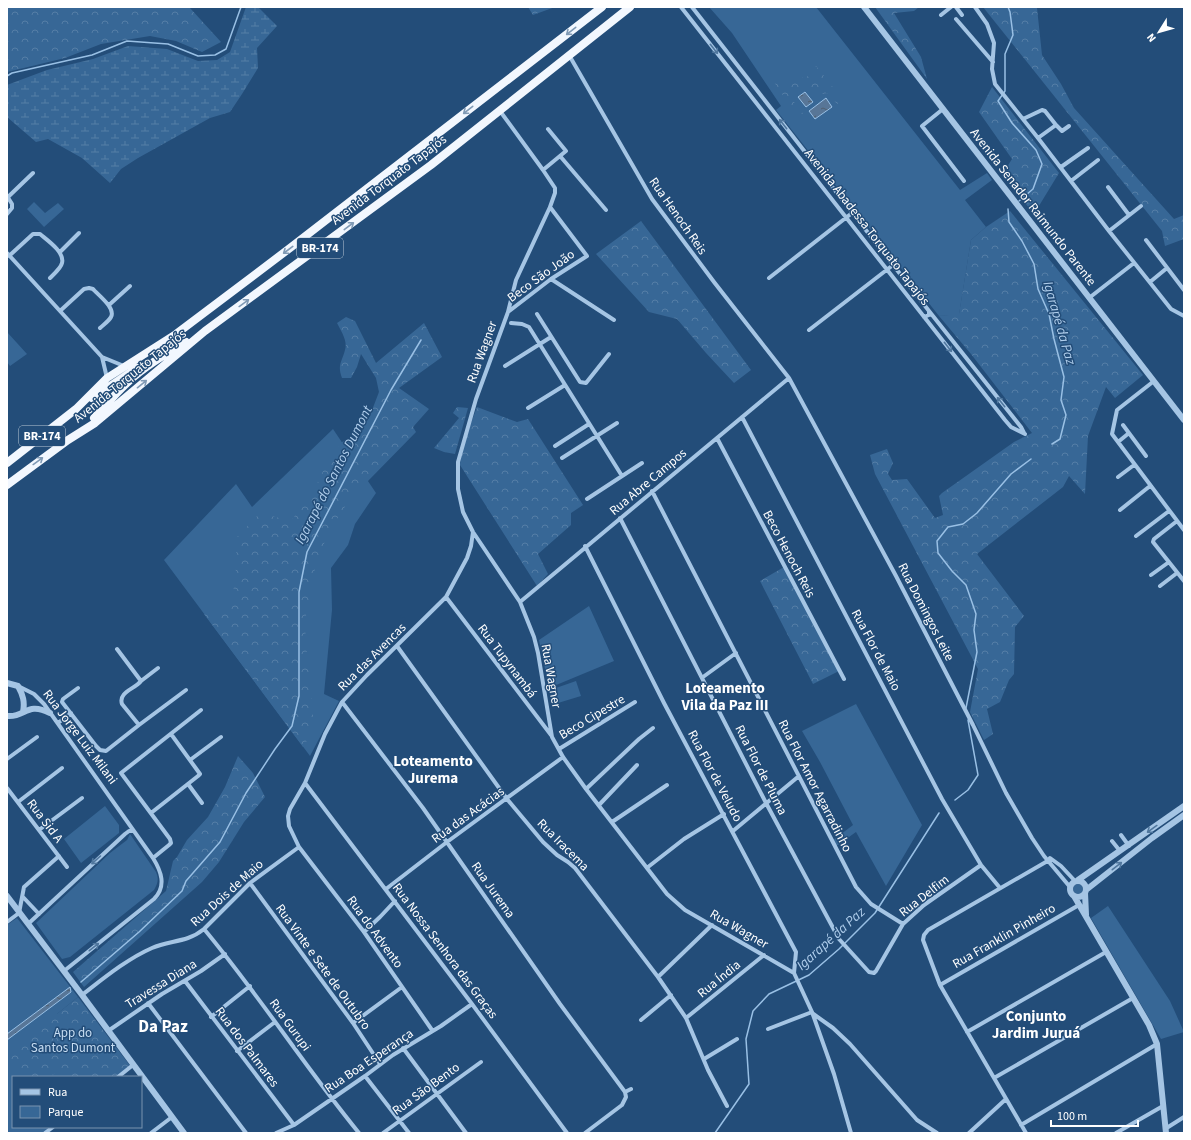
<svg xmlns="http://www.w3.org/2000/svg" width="1191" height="1140" viewBox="0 0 1191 1140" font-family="'Source Sans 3',sans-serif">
<defs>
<pattern id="forest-crowns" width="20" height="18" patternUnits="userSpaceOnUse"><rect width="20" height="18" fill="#376796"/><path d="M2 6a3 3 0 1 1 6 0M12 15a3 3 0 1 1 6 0" fill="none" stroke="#557ea6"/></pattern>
<pattern id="wetland-marsh" width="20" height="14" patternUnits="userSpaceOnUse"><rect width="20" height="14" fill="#376796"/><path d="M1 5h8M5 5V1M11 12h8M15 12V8" fill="none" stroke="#557ea6"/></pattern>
<pattern id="water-ripples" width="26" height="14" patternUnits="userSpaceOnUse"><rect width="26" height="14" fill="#587697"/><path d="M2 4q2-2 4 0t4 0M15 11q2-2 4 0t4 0" fill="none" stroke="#515f6e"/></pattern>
</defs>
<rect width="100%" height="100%" fill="#234d79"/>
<!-- green -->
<path fill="#376796" d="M709,7h107l144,183 27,-17 5,7 -27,20 21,27 -15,13 -12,75 -20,1 -163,-206 5,-4 -49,-73z
M34,202l11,11 13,-10 6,6 -20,18 -17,-18z
M7,332l20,22 -17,12 -3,-4z
M333,429l43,64 -21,31 -7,21 -17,23 1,42 -8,84 15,7 -29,55 -146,-196 72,-76 16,23z
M589,606l25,55 -65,27 -10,-48z
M576,681l5,15 -23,7 -5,-14z
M856,704l66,121 -36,61 -30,-54 -21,15 -3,-6 21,-16 -33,-63 -18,-31z
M105,806l14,19v8l-38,30 -17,-24z
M130,834l26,38c3,7 2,11 -2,18l-84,67 -8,2 -26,-36 74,-70 17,-13z
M1073 889a5 5 0 1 1 10 0a5 5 0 1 1-10 0Z
M1108,906l62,95 14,31 -23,7 -70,-121z
M17,918l61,79 -21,17 47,63h-91v50h37l-8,6h-35v-208z"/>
<!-- forest -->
<path fill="url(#forest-crowns)" d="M7,7h184l-1,1 31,34 -19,10 -26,-11 -26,-5 -49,8 -36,14 -58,14z
M528,7h27l-22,8z
M875,7h44l-5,4 -20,2 27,44 6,22z
M983,7h56l-2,1 5,47 19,29 13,24 100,111 10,-4v24l-19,7 -3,-15z
M816,66l20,25 -1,2 7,8 -5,3 -10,-11c-9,3 -13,0 -19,-7l-17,12 13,17 -6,3 -28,-42 5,-2 12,13 11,-8 11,-3z
M992,87l67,86 -25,41 -32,-39 10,-16 -33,-47z
M1010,211l133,164 -28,23 -9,-11 -18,49 -3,58 -16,-18 -6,11 -86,67 47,62 -9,11 -1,47 -5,6 -9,22 -13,7 6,25 -9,6 -14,-28 8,-43 -103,-195 -5,-19 17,-6 6,14 -5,11 4,6 15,-1 28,39 8,-3 -4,-19 3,-3 72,-51 18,-9 -61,-79 -32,-38 20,-2 12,-74 15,-13z
M641,221l110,149 -17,13 -28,-30 -29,-34 -28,-7 -53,-58z
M346,317l9,4 21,42 48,-40 18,34 -43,31 30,21 -16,18 3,5 -48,49 -10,6 -29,44 -13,33 -11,57 1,24 5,44 3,40 -11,18 -99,-133 14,-3 12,-5c6,-23 7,-44 6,-68l24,-25 31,8 23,-31 11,-23 17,-25 15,-9 12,-15 10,-26 -3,-14 -15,-24 -4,13 -6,11h-9c-5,-13 0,-16 3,-28 3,-9 -4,-19 -8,-27z
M457,407l11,1 -13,46 -11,-2 -10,-4 25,-30 -6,-5z
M477,407l40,15 11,-3 55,86 -12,8v12l-33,29 10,20 -11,12 -77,-121 1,-15z
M784,567l55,104 -26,13 -53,-103z
M238,756l15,17 12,24 -21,25 -25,40 -17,20 -118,105 -11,-15 93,-81 7,-30 4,-4 10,-17 21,-23 17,-30z
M78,997l53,70 -14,10h-49l-7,-9 -11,9h-27l-4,-6 -7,1 -5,-8v-10z"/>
<!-- wetland -->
<path fill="url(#wetland-marsh)" d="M246,7h12l19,19 -20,22 1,20 -16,26 -12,18 -20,6 -72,40 -17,11 -11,14 -28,-25 -34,-19 -12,3 -29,-25v-32l40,-15 46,-11 35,-13 39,3 31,12 19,-1 13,-8z"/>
<!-- water -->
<path fill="url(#water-ripples)" stroke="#99c0e5" d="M805,92l8,10 -7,5 -8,-10z
M826,98l6,9 -17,12 -6,-8z
M70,987l1,5 -64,48v-6z"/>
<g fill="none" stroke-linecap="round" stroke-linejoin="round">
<!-- stream -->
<path stroke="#99c0e5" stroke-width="1.5" d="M1008,7l2,5 3,23 -8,19v37l-7,10 14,22 24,27 6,14 -9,25 -14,12
M7,76l5,-3 80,-18 35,-14 41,3 30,12 17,-1 11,-6 15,-42
M1008,209l1,13 13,19 12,23 4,25 11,25 5,25 10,38 -3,23 5,15 -6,24 -8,5
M966,708l11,-56 -3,-22 2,-16 -10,-29 -14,-14 -14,-18 -1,-12 11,-14 15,-3 14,-11 34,-39 20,-15
M955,800l13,-10 10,-15 -10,-55
M81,982l58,-50 43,-41 4,-10 34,-39 26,-49 29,-44 17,-23 7,-30v-104l8,-40 84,-162 30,-50
M715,1133l34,-49 -3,-45 7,-28 16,-17 40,-19 30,-26 36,-36 64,-100"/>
<!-- minor -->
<path stroke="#a5c5e4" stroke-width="4" d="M681,7l324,413 6,7 14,7
M692,7l237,304v4l-5,2
M956,7l6,8
M975,7l12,17 7,19 -2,26 3,15 43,54 71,93 62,78 13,7
M941,15l10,-8
M956,19l37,43
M569,55l83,144 62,83 75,96 107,198 77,149 33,68 26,45 12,18 26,31
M943,109l-21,17 42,55
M500,111l43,59 12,18v5l-5,14 -34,73 -8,32 -32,87 -18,63v27l5,23 10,20 47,70 14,35 4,16 14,84 11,20 23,32 81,105 18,16 109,63 18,39 22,62 17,59
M1023,119l19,-9 3,1 11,14
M1038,138l18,-13 6,6 7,-5
M560,156l46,54
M1061,167l27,-19
M543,170l23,-19 -18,-22
M1071,181l27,-21
M1108,187l21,28
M8,197l25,-24
M7,214l5,-6v-4l-5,-8
M1109,231l32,-25
M1146,240l38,50
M60,252l19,-19
M7,253l95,104 22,9
M9,256l24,-22h7c7,6 25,18 22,29 -1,5 -8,11 -12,15
M769,278l83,-65
M551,279l63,41
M1150,282l17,-14
M1089,298l45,-35
M109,305l21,-19
M60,311l24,-22 5,-1 4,1c5,6 23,19 18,28 -2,4 -8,8 -11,11
M929,311l92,116 3,6
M508,312l43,-33 36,-23 -37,-49
M537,314l43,68 6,1 23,-29
M511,323l11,1 7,3 93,149
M809,330l84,-65
M102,357l5,21
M505,366l46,-29
M1154,381l-37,29 -5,24 72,96
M528,408l37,-23
M742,417l200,382 39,66 19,23
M1123,425l23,31
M717,438l127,241
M1118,442l11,-9
M555,446l34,-22
M562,458l55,-35
M1118,477l16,-12
M652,491l204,396 15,17 32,20
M587,499l55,-36
M1120,510l30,-24
M620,518l146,285 73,136 30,33 5,1 2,-2 27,-47 21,-19 57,-40
M1177,521l-23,18 -1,3 31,39
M1136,536l33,-25
M585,546l79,157 132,249 -2,21
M1151,575l18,-13
M1160,586l17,-13
M446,597l105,138
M520,602l269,-224
M397,646l110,153 36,43 14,13 11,7 7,6 83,109 28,41 22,52 19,36
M117,649l24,32c-6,8 -23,11 -19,23l17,21 47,-35
M703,677l33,-24
M141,681l17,-13
M18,686l16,8 10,10 109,154c8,13 14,28 1,41l-90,72
M78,688l-15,11 -1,3 34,44 4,4 6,1 33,-26
M342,702l81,106 137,196 65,88
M58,723l13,-10
M559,749l76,-47
M7,759l30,-22
M190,760l31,-23
M305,783l167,221 95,129
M188,784l14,19
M7,788l60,79
M586,789l53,-50 14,-11
M18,802l44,-34
M599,805l38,-40
M151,813l47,-37 2,-2 -29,-40
M612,822l55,-37
M39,830l43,-32
M733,831l66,-55
M1121,835l8,11
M1112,841l8,10
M153,858l16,-13 2,-2 -1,-4 -49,-66 80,-63
M1050,858l11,8 14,15
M648,867l36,-28 40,-25
M250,883l103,140 27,41
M386,889l61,-47 116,-85
M23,897l16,17
M7,922l12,-9 5,-26 35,-31
M28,924l97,-90 4,-3h4
M204,929c55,66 101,138 155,204
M364,932l16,-15 15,-16
M658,977l54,-52
M185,981l109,144
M940,985l139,-80
M82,995c22,-17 45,-36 70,-47 12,-5 24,-6 36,-10 6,-2 11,-5 16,-9l46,-46 49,-36
M148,1003l98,130
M812,1013l21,15 17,16 67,76 20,13
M211,1017l39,-31
M686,1018l78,-63
M641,1020l30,-25
M353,1023l49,-36
M768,1029l44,-17
M432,1030l-68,-98 -65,-85 -10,-21 -1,-10 2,-7 15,-26 20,-49 17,-32 25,-27 79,-78 21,-39 4,-12 2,-14
M108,1031l54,-37 39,-23 24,-17
M967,1032l139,-80
M403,1048l63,85
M237,1051l38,-29
M704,1059l33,-20
M365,1076l44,57
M118,1077l15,-12
M994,1078l139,-80
M625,1092l6,-3
M1021,1125l136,-81
M1165,1129l19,-12
M45,1133l8,-6
M151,1133l21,-16
M276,1133l18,-8 71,-49 28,-21 48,-29 31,-22
M383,1133l98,-71
M585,1133l37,-28 4,-8 -1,-5
M969,1133l37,-34
M1026,1133l-86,-148 -17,-45 1,-5 4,-5 123,-71
M1116,1133l47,-27"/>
<!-- tertiary -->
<path stroke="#a5c5e4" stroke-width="6" d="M864,7l320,413
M7,683l11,3c5,9 7,16 5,26
M7,716c19,2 19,-15 43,-3
M1078,880l106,-74
M1070 889a8 8 0 1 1 16 0a8 8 0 1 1-16 0Z
M1086,890l66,-52 32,-23
M1085,893l1,22
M7,896l75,99 102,138
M1074,896l75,129 8,19 9,89"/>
<!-- trunk -->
<path stroke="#f2f7fe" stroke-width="8" d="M92,398l45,-30
M94,418c11,-12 22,-25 34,-36 17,-16 38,-28 58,-40
M7,463l69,-54 31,-31 69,-44 114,-86 312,-241
M7,485l61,-45 27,-17 110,-92 226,-166 199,-158"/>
</g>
<!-- one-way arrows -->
<defs><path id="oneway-shaft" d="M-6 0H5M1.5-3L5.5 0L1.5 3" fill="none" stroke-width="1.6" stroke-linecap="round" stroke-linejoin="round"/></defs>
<g stroke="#809ab5">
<use href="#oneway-shaft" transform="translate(571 31) rotate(142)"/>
<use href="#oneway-shaft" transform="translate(468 110) rotate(142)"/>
<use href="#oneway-shaft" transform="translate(349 226) rotate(-37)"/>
<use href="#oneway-shaft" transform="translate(288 250) rotate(143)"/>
<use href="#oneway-shaft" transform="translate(244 303) rotate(-36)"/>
<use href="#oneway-shaft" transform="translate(142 384) rotate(-39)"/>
<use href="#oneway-shaft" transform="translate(38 461) rotate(-36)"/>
</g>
<g stroke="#50779e">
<use href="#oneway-shaft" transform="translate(714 49) rotate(52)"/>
<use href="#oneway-shaft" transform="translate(783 124) rotate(-128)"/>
<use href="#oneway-shaft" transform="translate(948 347) rotate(52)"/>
<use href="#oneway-shaft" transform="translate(1001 402) rotate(-129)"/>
<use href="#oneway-shaft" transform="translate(1152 829) rotate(144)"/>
<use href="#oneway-shaft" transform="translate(96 860) rotate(138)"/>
<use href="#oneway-shaft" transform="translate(1117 866) rotate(-38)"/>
<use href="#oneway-shaft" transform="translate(94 947) rotate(-38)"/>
</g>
<g text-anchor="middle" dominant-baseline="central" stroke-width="3" stroke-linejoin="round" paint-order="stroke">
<!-- shield labels -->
<g fill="#234d79" stroke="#bdcad7" stroke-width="1">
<rect x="297" y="238" width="46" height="20" rx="3"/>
<rect x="19" y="426" width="46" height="20" rx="3"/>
</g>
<g font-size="12" font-weight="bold" fill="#fff">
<text x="320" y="248">BR-174</text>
<text x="42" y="436">BR-174</text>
</g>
<!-- street labels -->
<g font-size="13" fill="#fff" stroke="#234d79">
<text transform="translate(389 180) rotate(-37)">Avenida Torquato Tapajós</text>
<text transform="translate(1033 207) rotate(52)">Avenida Senador Raimundo Parente</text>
<text transform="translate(678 216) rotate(55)">Rua Henoch Reis</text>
<text transform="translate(867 227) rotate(52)">Avenida Abadessa Torquato Tapajós</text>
<text transform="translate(541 276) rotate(-36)">Beco São João</text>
<text transform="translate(482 352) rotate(-70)">Rua Wagner</text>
<text transform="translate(130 376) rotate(-39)">Avenida Torquato Tapajós</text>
<text transform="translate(648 482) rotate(-40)">Rua Abre Campos</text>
<text transform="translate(789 554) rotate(62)">Beco Henoch Reis</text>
<text transform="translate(926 612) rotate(63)">Rua Domingos Leite</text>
<text transform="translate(876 650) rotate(62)">Rua Flor de Maio</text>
<text transform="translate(372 657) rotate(-45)">Rua das Avencas</text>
<text transform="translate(507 661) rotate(53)">Rua Tupynambá</text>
<text transform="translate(551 676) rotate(80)">Rua Wagner</text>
<text transform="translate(592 717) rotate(-31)">Beco Cipestre</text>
<text transform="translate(80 737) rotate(53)">Rua Jorge Luiz Milani</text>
<text transform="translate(761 770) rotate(63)">Rua Flor de Pluma</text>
<text transform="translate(715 776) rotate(62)">Rua Flor de Veludo</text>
<text transform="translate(815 786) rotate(63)">Rua Flor Amor Agarradinho</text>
<text transform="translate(468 815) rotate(-36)">Rua das Acácias</text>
<text transform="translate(45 821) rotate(53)">Rua Sid A</text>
<text transform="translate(563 845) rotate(45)">Rua Iracema</text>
<text transform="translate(493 890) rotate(55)">Rua Jurema</text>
<text transform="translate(227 893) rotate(-42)">Rua Dois de Maio</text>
<text transform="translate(924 896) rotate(-38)">Rua Delfim</text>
<text transform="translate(739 929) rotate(30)">Rua Wagner</text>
<text transform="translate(375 932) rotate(54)">Rua do Advento</text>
<text transform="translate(1004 936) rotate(-30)">Rua Franklin Pinheiro</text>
<text transform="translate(445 951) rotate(53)">Rua Nossa Senhora das Graças</text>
<text transform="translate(323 967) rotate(54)">Rua Vinte e Sete de Outubro</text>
<text transform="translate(719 979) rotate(-39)">Rua Índia</text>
<text transform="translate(161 984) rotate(-32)">Travessa Diana</text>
<text transform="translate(290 1025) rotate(54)">Rua Gurupi</text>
<text transform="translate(247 1047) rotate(53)">Rua dos Palmares</text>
<text transform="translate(369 1061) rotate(-34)">Rua Boa Esperança</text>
<text transform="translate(426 1089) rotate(-36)">Rua São Bento</text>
</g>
<!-- park labels -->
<g font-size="13" fill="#c8def3" stroke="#234d79">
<text x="73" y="1033">App do<tspan x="73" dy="15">Santos Dumont</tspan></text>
</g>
<!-- water labels -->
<g font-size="14" font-style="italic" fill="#b0ceec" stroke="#234d79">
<text transform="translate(1059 323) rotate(74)">Igarapé da Paz</text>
<text transform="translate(334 475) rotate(-63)">Igarapé do Santos Dumont</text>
<text transform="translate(831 939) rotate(-42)">Igarapé da Paz</text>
</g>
<!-- quarter labels -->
<g font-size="15" font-weight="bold" fill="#fff" stroke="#234d79">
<text x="725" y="688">Loteamento<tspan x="725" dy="17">Vila da Paz III</tspan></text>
<text x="433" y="761">Loteamento<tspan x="433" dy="17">Jurema</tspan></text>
<text x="1036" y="1016">Conjunto<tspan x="1036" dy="17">Jardim Juruá</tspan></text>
</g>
<!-- district labels -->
<g font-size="17" font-weight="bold" fill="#fff" stroke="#234d79">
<text x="163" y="1027">Da Paz</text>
</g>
</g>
<!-- border -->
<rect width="1191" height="1140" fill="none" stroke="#ffffff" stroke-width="16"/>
<!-- legend -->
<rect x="12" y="1076" width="130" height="52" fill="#234d79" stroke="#7b94af"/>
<rect x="20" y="1089" width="20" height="6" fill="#a5c5e4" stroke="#7b94af"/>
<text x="48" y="1096" font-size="12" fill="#ffffff">Rua</text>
<rect x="20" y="1106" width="20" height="12" fill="#376796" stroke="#7b94af"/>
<text x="48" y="1116" font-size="12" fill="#ffffff">Parque</text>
<!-- north arrow -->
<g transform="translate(1159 32) rotate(233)" stroke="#234d79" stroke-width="3" paint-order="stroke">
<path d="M0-3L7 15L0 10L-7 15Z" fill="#ffffff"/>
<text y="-6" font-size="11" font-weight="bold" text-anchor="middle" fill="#ffffff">N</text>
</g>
<!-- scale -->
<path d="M1051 1120v6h87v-6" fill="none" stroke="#ffffff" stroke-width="2"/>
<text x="1057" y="1120" font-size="12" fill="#ffffff" stroke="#234d79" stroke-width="3" paint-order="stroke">100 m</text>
</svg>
